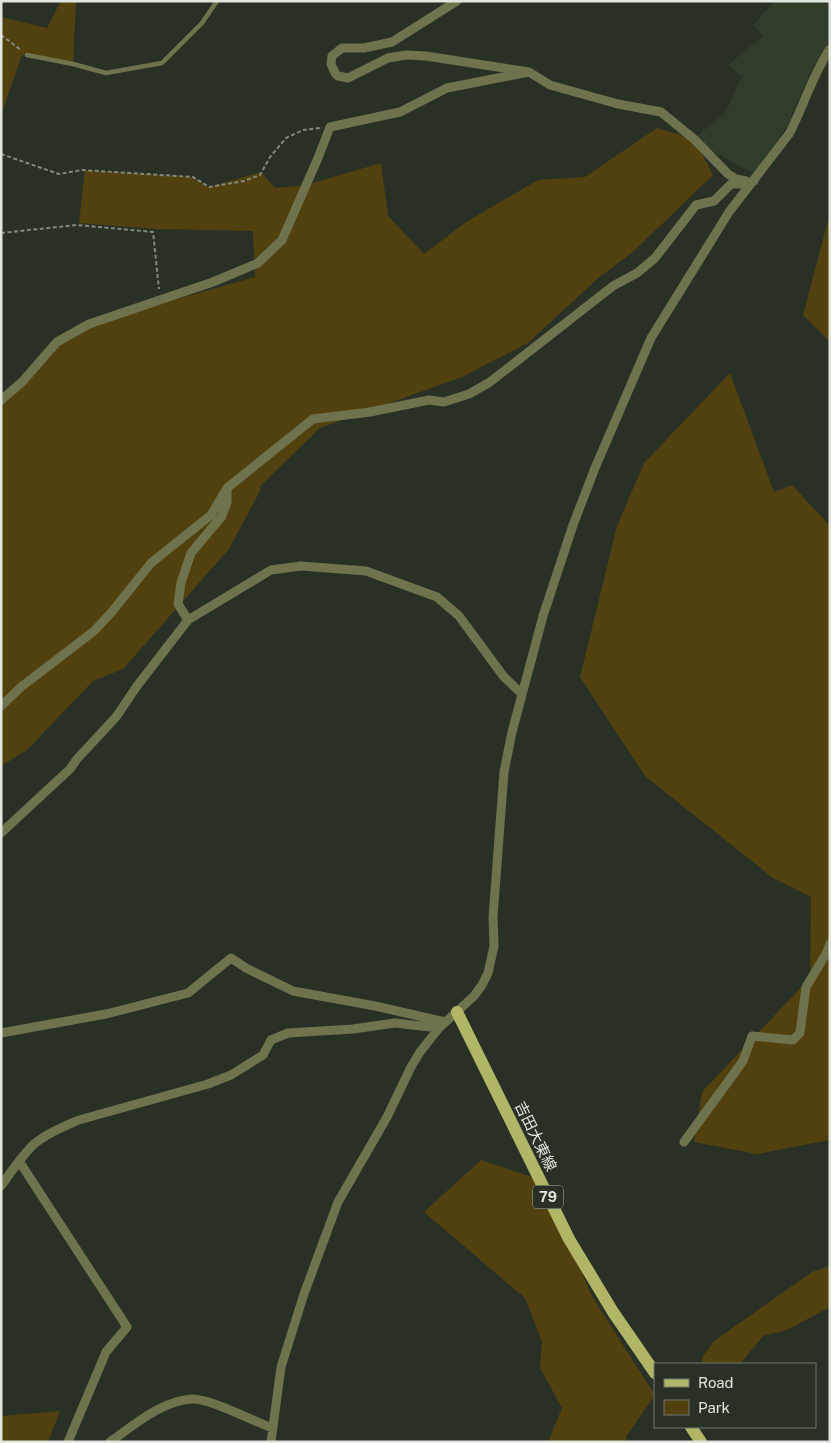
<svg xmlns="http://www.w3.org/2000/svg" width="831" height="1443" viewBox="0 0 831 1443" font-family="'Public Sans','Noto Sans JP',sans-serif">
<rect width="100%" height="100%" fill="#293126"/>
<!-- built -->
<path fill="#313d2b" d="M775,1h55v40l-18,27 -24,57 -33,49 -44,-23 -14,-15 28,-23 17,-36 -14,-12 35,-29 -10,-11z"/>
<!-- green -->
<path fill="#51410f" d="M61,1h15l-3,63 -51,-9 -21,60v-98l46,11z
M657,128l37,11 19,36 -79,76 -37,28 -69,64 -66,34 -142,51 -60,58 1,3 -32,60 -106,120 -30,12 -66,69 -26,16v-367l58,-55 30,-20 166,-47 -2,-46 -96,-2 -78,-6 6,-53 108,7 16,10 52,-15 14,16 31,-3 75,-22 7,53 36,38 42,-32 72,-42 47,-3z
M830,213v129l-27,-27z
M730,373l44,119 18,-7 36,39h2v616l-73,14 -63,-12 8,-50 108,-114 1,-81 -38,-19 -128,-102 -65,-99 37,-151 27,-63z
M481,1160l60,20 52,118 62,97 -29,42 1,5h-79l14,-34 -22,-40 2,-26 -17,-44 -101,-86z
M830,1266v41l-43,23 -24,6 -23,28h-37l-1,-7 12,-16 98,-69z
M60,1411l-12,31h-47v-26z"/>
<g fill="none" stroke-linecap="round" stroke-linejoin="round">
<!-- path -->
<path stroke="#81887e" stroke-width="2" stroke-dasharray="4 2.5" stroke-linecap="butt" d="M1,35l20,15
M1,154l58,20 23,-4 111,7 16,10 35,-6 16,-6 10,-18 16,-19 17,-8 17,-2
M1,233l76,-8 76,7 6,57"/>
<!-- lane -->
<path stroke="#6f734d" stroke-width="4.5" d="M27,55l46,9 33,9 56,-10 40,-40 15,-22"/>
<!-- street -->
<path stroke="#6f734d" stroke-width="9" d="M457,1l-65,41 -28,6h-22l-10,8 -1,8 4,9 3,3 10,2 40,-20 18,-3 20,1 103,16 21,13 68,19 43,8 33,27 34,35 8,5 10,2
M1,400l21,-18 35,-40 32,-18 124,-42 45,-19 24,-23 36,-82 12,-31 70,-15 47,-24 82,-16
M188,620l-10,-16 3,-21 10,-30 31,-37 5,-14v-12
M1,706l20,-19 73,-56 16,-17 41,-51 60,-48 16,-27 86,-69 57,-7 59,-12 15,2 25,-8 21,-12 123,-96 24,-13 18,-15 41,-53 18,-4 17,-17h14l9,-3
M1,833l69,-64 7,-10 39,-42 21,-31 51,-66 83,-50 30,-4 65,5 71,26 22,19 45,61 18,17
M1,1033l105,-19 82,-21 43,-35 15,10 47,23 82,15 70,16
M684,1142l59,-81 9,-25 41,4 7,-7 6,-46 20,-33 4,-10
M19,1161l108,166 -21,25 -38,90
M1,1186c10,-14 20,-29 32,-41 13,-11 30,-18 46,-25l129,-36 23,-9 32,-20 8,-15 17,-7 65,-4 42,-6 44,5
M110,1442c24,-17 51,-41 82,-43 17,-1 61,22 80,29
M271,1442l10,-75 23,-73 34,-92 49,-85 24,-50 9,-15 19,-24 35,-32 8,-11 6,-12 6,-27 -1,-29 11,-145 8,-40 31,-116 30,-91 22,-57 56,-130 78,-126 60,-78c15,-28 23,-59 41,-85"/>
<!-- primary -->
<path stroke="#b0b665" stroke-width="12" d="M457,1012l112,227 44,73 42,61
M691,1427l10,15"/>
</g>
<g text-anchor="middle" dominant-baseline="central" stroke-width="4.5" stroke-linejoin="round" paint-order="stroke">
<!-- shield labels -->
<rect fill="#293126" stroke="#aab0a7" stroke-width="1" x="533" y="1185.5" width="30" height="23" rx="4"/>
<g font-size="14" font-weight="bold" fill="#e1e6de">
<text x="548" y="1197">79</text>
</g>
<!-- street labels -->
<g font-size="15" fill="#e1e6de" stroke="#293126">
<text transform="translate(536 1136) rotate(64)">吉田大東線</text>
</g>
</g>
<!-- border -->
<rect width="831" height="1443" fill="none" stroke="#e1e6de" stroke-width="5"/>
<!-- legend -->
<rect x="654" y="1363" width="162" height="65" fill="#293126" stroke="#737970"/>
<rect x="664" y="1379" width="25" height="8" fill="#b0b665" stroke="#737970"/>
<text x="698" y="1388" font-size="15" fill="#e1e6de">Road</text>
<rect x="664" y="1400" width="25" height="15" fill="#51410f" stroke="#737970"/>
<text x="698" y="1413" font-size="15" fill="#e1e6de">Park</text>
</svg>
